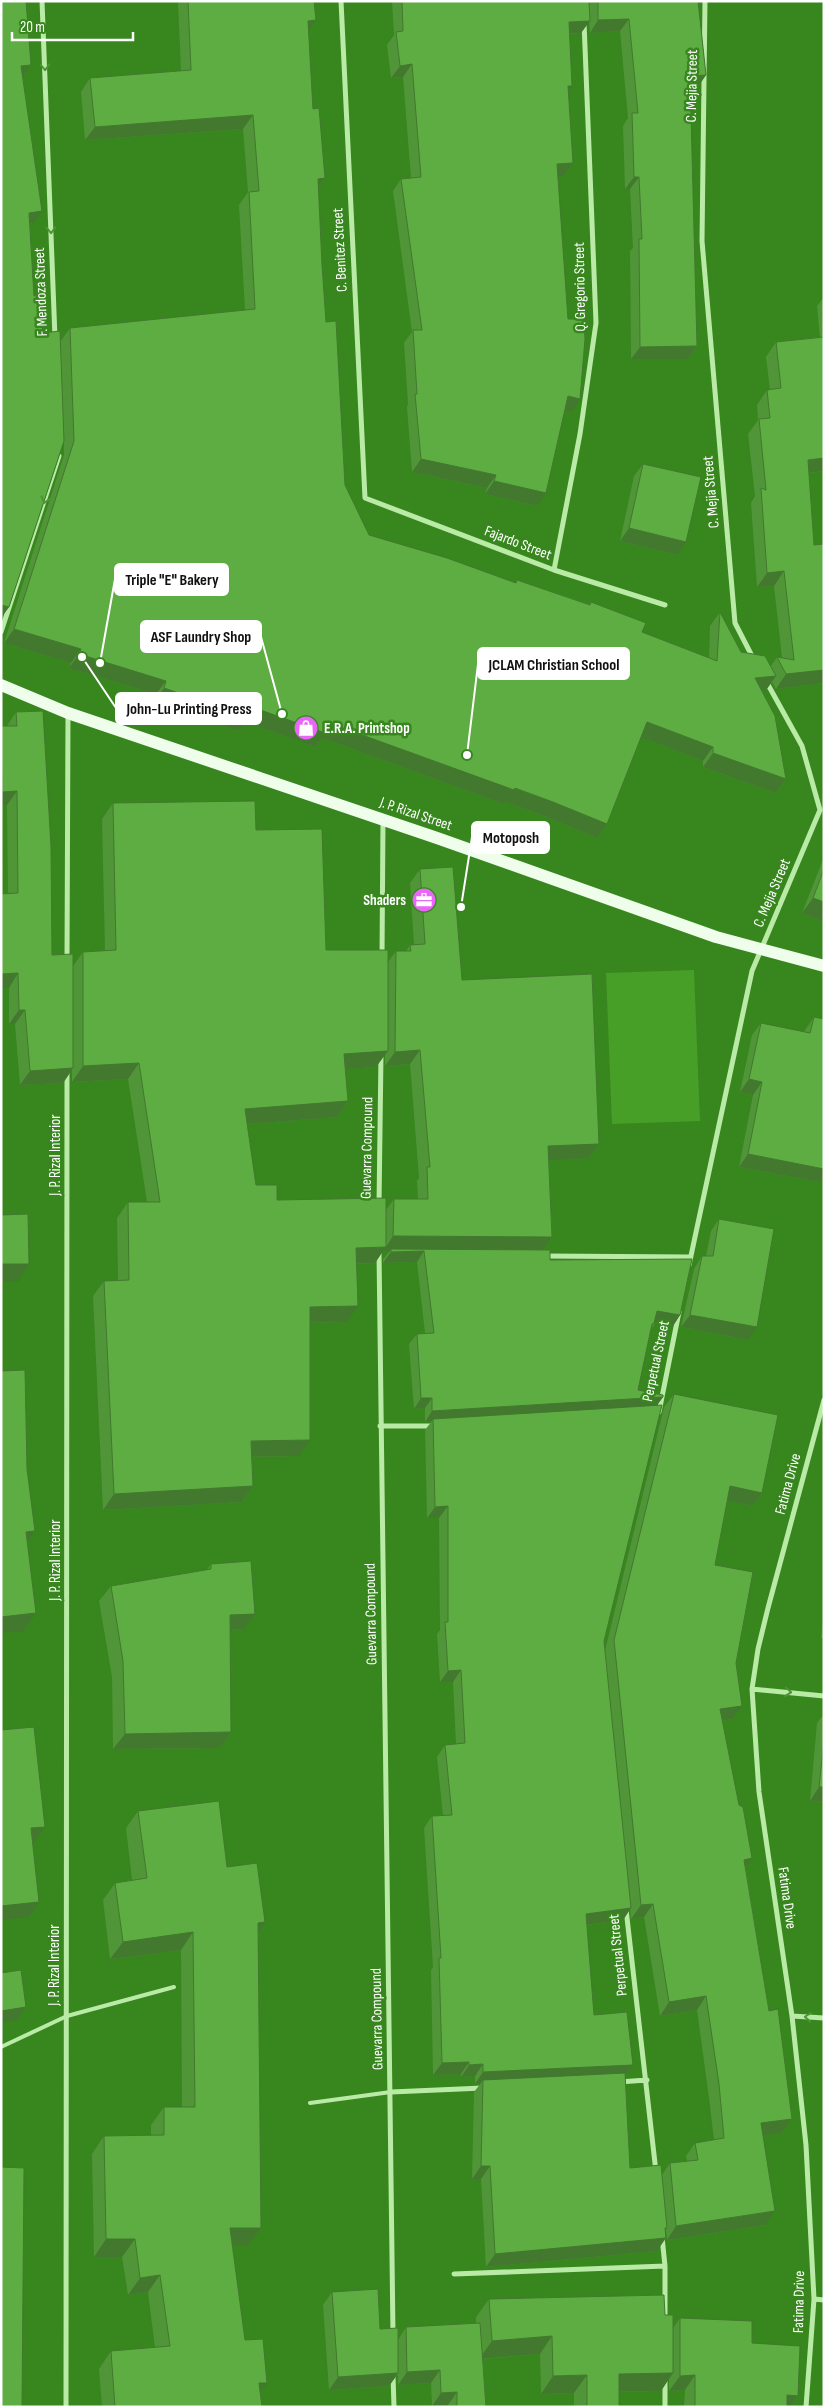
<svg xmlns="http://www.w3.org/2000/svg" width="825" height="2408" viewBox="0 0 825 2408" font-family="'Sofia Sans Condensed',sans-serif">
<rect width="100%" height="100%" fill="#38861e"/>
<!-- green -->
<path fill="#479f27" d="M694,970l6,151 -88,3 -6,-151z"/>
<g fill="none" stroke-linecap="round" stroke-linejoin="round">
<!-- lane -->
<path stroke="#b9eba6" stroke-width="4" d="M1,2047l66,-31 107,-29
M310,2103l81,-11"/>
<!-- street -->
<path stroke="#b9eba6" stroke-width="5" d="M42,1l13,337
M341,1l24,497 189,72 111,35
M705,1l-3,240 33,382 18,35
M554,570l26,-136 16,-111 -12,-301
M1,632l58,-176
M382,956l1,-136
M67,960l1,-246
M379,1204l2,-149
M379,1252l14,1082
M544,1256l146,1
M689,1265l63,-294 68,-161 -18,-64 -36,-65
M659,1412l20,-100
M380,1426h53
M752,1689l72,7
M626,1909l30,263
M792,2016l32,2
M619,2082l28,-2
M391,2092l92,-4
M662,2237l3,29v55
M454,2274l211,-8
M814,2299l10,1
M393,2375l1,32
M66,2407l1,-1336
M665,2407v-27
M806,2407l8,-108 -8,-154 -14,-129 -33,-224 -7,-103 6,-40 10,-41 56,-208"/>
<!-- primary -->
<path stroke="#eefeea" stroke-width="12" d="M1,685l67,28 369,125 279,99 108,29"/>
</g>
<!-- wall -->
<path fill="#519539" fill-rule="evenodd" d="M1,1l22,76 10,146 -3,1 4,72 9,37 17,9 10,-14 175,-18 -6,-105 9,-13 -5,-63 -158,11 -4,-48 9,-14 91,-7 -3,-70h136l-6,30 5,78 12,69 -7,10 4,77 4,57 19,163 24,50 146,48 2,-3 72,24 2,-2 51,30 67,26 1,-32 10,-14 21,40 30,14 6,-9 5,1 -8,-72 -17,1 -6,-84 4,-7 -7,-62 10,-14 -1,-15 10,-15h3l-4,-33 10,-15 44,-5 -3,-31 7,-9v174l-15,2 15,210 -48,6 -4,-7 -6,8h-4l24,89 -10,14 -73,-26v-6l-62,-24 -34,87 -10,14 -53,-22 -38,-14 -2,2 -182,-66 -7,9 -70,-25 -6,9 -85,-29 2,-8 -87,-26 2,-5 -67,-20 60,-188v-13l-55,165 -8,11z
M392,1h306l8,74 -9,13h-7l7,258 -9,13h-57l-1,-108 3,-3 -3,-59h-5l-2,-63 5,-8 -8,-87 -30,2 -1,-12 -8,12 -11,1 -2,58 5,71 -9,13h-6l13,236 -6,-2 -28,96 -52,-12 2,-6 -75,-16 -5,-65 1,-3 -4,-61 8,-11 -19,-141 8,-12 10,-1 -8,-101 -12,1 -4,-33 7,-10z
M643,464l34,91 -57,-14 14,-65z
M16,712l36,243 21,11 10,-14 22,-1 -3,-132 11,-16 143,27 70,120 62,12 8,-11h10l4,-6h4l-4,-62 10,-14 42,111 137,164 -10,14 -40,1 3,78 -9,13 7,10 130,55 -7,11 -18,-3 -4,6 -13,61 25,7 -6,8 -53,236 1,10 59,-244 10,-13 88,99 -9,13 -26,-5 -12,64 21,98 -4,56 -10,2 47,290 23,108 -10,14 -19,2 2,90 -98,15 -1,-10 -9,21 -171,16 -5,-88h-9l2,-87 7,-9 -6,1v-8l-14,1v-3l-28,1 -2,-105 2,-3 -9,-139 8,-12h11l-6,-59 8,-12 11,-1 -3,-62h-13l-3,-48 3,-4 -1,-112h-12l-2,-88 7,-9 -7,1v-14l-11,1 -5,-65 8,-10 8,-1 -8,-71 -34,1v-4l7,-8h-7l-8,12 -18,1 -10,58 -37,1 -11,133 -47,1 1,29 -11,16 -139,8 -10,-214 11,-15 14,-1 -1,-62 11,-16h19l-19,-123 -56,3v-12l-9,13 -43,2 -5,-61h-6v-36h-8v-94l7,-1 -1,-88h-6v-79h6zM385,1054v12l25,-2 9,114 -2,3 1,18h-24l-8,11 -109,-10 -21,-15 -9,-61 90,-7 11,-16 -3,-32 31,-2zM630,1909l1,10 13,-2 16,99 37,-6 12,88 5,42 -19,3 -9,13 1,5 -17,2 -8,12 -32,-7 -5,-93 8,-10 -39,-50 -8,-90 37,-5z
M824,857v65l-22,-9z
M814,1017l5,165 -80,-15 14,-72 -13,-3 12,-57 9,-12 43,9 1,-2z
M719,1219l29,121 -67,-13 13,-58 8,-13h4l5,-25z
M211,1564l33,65 -14,1 1,102 -11,16 -107,1 -1,-72 -13,-76 12,-15 96,-16z
M824,1614v24h-3z
M824,1714v88l-14,-1 7,-78z
M138,1811l89,56 31,66 -10,312h-16l13,95 15,52 2,15h-160l-3,-38 12,-18 44,-3 -7,-56 -20,3 -6,-38h-28l-2,-103 12,-18 47,-1v-10l13,-18h18l-1,-157 -71,9 -7,-59 12,-17 17,-3 -6,-52z
M332,2292l48,37 18,11 8,-13 70,-4v-6l13,-18 176,16 8,13 7,-10 72,25 46,53 -8,11h-106l1,-17 -16,1v-13l-8,13 -42,1v15h-45v-14l-33,1 -1,-40 -57,5 3,48h-38v-2l-16,1 -1,-23 -33,2v-11l-9,12 -60,4 -6,-85z"/>
<!-- shaded-wall -->
<path fill="#42792e" d="M629,19l-9,12 -30,2 8,-13z
M316,20l-10,14 2,-13z
M590,21l-9,12 -21,1 9,-12z
M412,64l-9,13 -12,1 9,-12z
M31,65l-9,12 -1,-11z
M706,75l-9,13 -16,1 9,-13z
M568,86h4l-8,12z
M253,115l-10,14 -158,11 10,-13z
M573,163l-9,13 -16,1 9,-13z
M634,177h5l-9,12h-5z
M325,178l-10,14 3,-13z
M42,211l-9,12 -12,2 8,-12z
M697,346l-9,13h-57l9,-12z
M568,396l12,3 -9,13 -12,-3z
M824,458v13l-26,3 10,-14z
M421,459l75,16 -9,13 -75,-16z
M494,481l52,12 -9,13 -52,-12z
M629,528l57,14 -9,13 -57,-14z
M784,571l-10,15 -17,1 10,-14z
M1,605l8,2 -8,11z
M14,629l67,20 -10,14 -67,-20z
M79,654l87,27 -10,13 -87,-26z
M824,670v13l-48,6 10,-15z
M776,676l-10,14 -20,2 9,-14z
M164,688l88,19 77,16 224,79 54,22 -10,14 -53,-22 -38,-14 -2,2 -182,-66 -7,9 -70,-25 -6,9 -85,-29z
M647,722l66,25 -10,14 -65,-25z
M713,753l73,26 -10,14 -73,-26z
M17,791l-10,14h-6l1,-13z
M813,898l11,4v20l-22,-9z
M18,973l-9,15h-8v-14z
M19,1010h6l-10,14h-6z
M420,1050l-10,14 -25,2 10,-14z
M388,1051l-12,16 -43,3 11,-16z
M139,1063l-11,16 -56,3 11,-16z
M73,1068l-10,15 -43,2 10,-14z
M749,1079l13,3 -9,13 -13,-3z
M348,1101l-11,16 -103,8 11,-16z
M599,1144l-10,14 -51,2 10,-14z
M748,1154l76,15v7l-5,6 -80,-15z
M393,1236l159,1 -10,15 -151,-3 -1,2h-7l-8,12 -30,1 11,-16 30,-1z
M424,1251l-7,11 -34,1 8,-11z
M1,1264h28l-12,18h-16z
M358,1306l-11,16 -48,1 11,-16z
M657,1311l23,4 -7,11 -24,-4z
M690,1315l67,12 -9,13 -67,-13z
M663,1397l-8,11 -222,11 -1,2 -7,1 7,-11z
M421,1398h11l-7,10 -11,1z
M310,1440l-11,16 -59,1 11,-16z
M253,1486l-11,16 -139,8 11,-16z
M730,1486l32,7 -9,13 -32,-6z
M448,1506l-9,12h-12l8,-11z
M35,1531l-13,18 4,-17z
M36,1613l-13,18 -22,2v-16z
M255,1614l-11,15 -25,2 11,-16z
M461,1670l-8,12h-13l8,-11z
M742,1706l-10,13 -21,4 9,-14z
M231,1732l-11,16 -107,1 12,-15z
M819,1787h5v15l-14,-1z
M45,1827l-10,14 -14,2 10,-15z
M752,1858l-10,14 2,-12z
M39,1902l-10,15 -28,3v-14z
M653,1904l-9,13 -13,2 10,-14z
M631,1908l-8,12 -46,6 9,-12z
M265,1922l-12,18 5,-17z
M193,1932l-12,18 -71,9 13,-17z
M706,1996l-9,14 -37,6 9,-14z
M26,2007l-9,13 -16,2v-11z
M469,2062l-8,12 -28,1 9,-12z
M483,2064l-8,12 -14,1 8,-12z
M633,2065l-9,12 -141,3 -2,3 -6,1 8,-12z
M792,2119l-10,14 -31,4 10,-14z
M481,2166h9l-9,13h-9z
M775,2211l-10,14 -98,15 9,-14z
M230,2228h31l-13,17 -31,1z
M667,2228l-7,10h6l-9,13 -171,16 9,-13z
M106,2239h29l-13,18h-28z
M160,2275l-12,17 -20,3 12,-17z
M552,2336l-12,18 -61,5 13,-18z
M440,2370l-9,13 -33,2 9,-13z
M398,2373l-9,13 -60,4 9,-13z
M673,2373l-12,18 -55,1 13,-18z
M587,2375l-13,18 -33,1 12,-18z
M695,2375l-10,15 -16,1 11,-15z
M259,2383h8l-13,17z
M457,2392l-9,13 -16,1 9,-13z
M787,2395l11,1 -8,11h-11z"/>
<!-- building -->
<path fill="#5ead42" stroke="#42792e" d="M1,1h25l5,64 -10,1 21,145 -13,2 5,83 5,-1 4,38 17,-2 4,110 -55,166 -8,-2z
M188,1h126l2,19 -8,1 5,88 6,-1 6,70 -7,1 4,86 4,57 10,-1 9,164 24,50 78,23 69,25 1,-3 73,25 1,-3 21,8 34,13 -4,9 75,29 3,-49 21,40 24,4 11,20 -21,2 20,38 11,63 -73,-26v-6l-66,-25 -40,102 -54,-22 -38,-14 -1,2 -185,-67 -4,10 -73,-26 -3,10 -85,-29 2,-7 -87,-27 2,-5 -67,-20 60,-188 -4,-113 185,-19 -6,-117 10,-1 -6,-76 -158,12 -5,-49 101,-8z
M402,1h187l1,20 -21,1 3,64h-4l5,77 -16,1 11,155h16l1,20 -5,60 -12,-3 -22,97 -52,-12 2,-6 -75,-16 -6,-65h2l-4,-64h9l-21,-151 20,-2 -9,-113 -12,2 -4,-34 7,-1z
M598,1h100l8,74 -16,1 7,270 -57,1 -1,-108h3l-3,-62h-5l-2,-64h6l-9,-94 -31,1z
M824,337v121l-16,2 6,85 10,-1v126l-38,4 -9,-17 17,3 -10,-89 -17,2 -6,-85 5,2 -7,-71 11,-1 -3,-28 14,-2 -5,-46z
M643,464l58,13 -15,65 -57,-14z
M43,711l8,135 1,109 21,-1v114l-43,3 -5,-61h-6l-1,-37 -17,1v-80l17,-1 -1,-102 -15,1 -1,-66h16l-1,-14z
M255,801l1,29 66,-1 4,121h62v101l-44,3 4,47 -103,8 11,76h21v15l109,-2v49l-30,1 2,58 -48,1v133l-59,1 2,45 -139,8 -10,-213 25,-1 -1,-78h32l-21,-139 -56,3v-114l33,-2 -3,-147z
M453,867l9,113 130,-6 7,170 -51,2 4,91 -159,-1 1,-37h34l-1,-32h3l-10,-117 -25,2 1,-101h15l-1,-6 15,-1 -5,-75z
M824,869v33l-11,-4z
M814,1017l10,2v150l-76,-15 14,-72 -13,-3 12,-56 49,10z
M28,1214l1,50h-28v-49z
M719,1219l55,10 -17,98 -67,-12 12,-59h11z
M391,1249l159,1v10l142,-1 -12,56 -23,-4 -3,12 -2,1 -14,66 25,5v2l-231,14v-13h-11l-4,-64 17,-1 -10,-82 -33,1z
M25,1370l2,99 8,62 -9,1 10,81 -35,4v-246z
M674,1394l104,21 -16,78 -32,-7 -15,79 38,7 -17,91 6,43 -22,3 19,96 4,2 9,51 -8,2 25,151 9,-2 14,110 -31,4 14,88 -99,15 -6,-63 28,-3 -3,-17 29,-5 -5,-54 -13,-88 -37,6 -16,-98 -12,1 -27,-265z
M662,1405l-58,236 27,267 -45,6 8,101 33,-3 6,53 -150,7v-8l-14,1v-3l-27,1 -3,-105h2l-9,-142 20,-1 -7,-70 20,-2 -4,-73 -13,1 -3,-49h3v-116l-13,1 -2,-88z
M251,1561l4,53 -25,1 1,117 -106,2 -2,-73 -12,-75 100,-17v-5z
M34,1727l11,100 -14,1 8,74 -38,4v-176z
M824,1741v46h-5z
M219,1801l8,66 30,-4 8,59 -7,1 3,305h-31l15,112 18,-1 4,44h-8l3,24h-147l-4,-56 59,-5 -10,-71 -20,3 -5,-39h-29l-2,-103 60,-1v-28h31l-2,-175 -70,10 -8,-59 32,-5 -9,-67z
M21,1970l5,37 -25,4v-38z
M625,2073l5,95 31,-3 6,63h-2l1,10 -171,16 -5,-88h-9l2,-86z
M1,2167l23,1 -2,239h-21z
M378,2289l2,40 18,-1v45l-60,4 -6,-85z
M664,2295l1,20h8v58l-54,1v33h-32v-32l-34,1 -1,-40 -60,5 -3,-42z
M680,2318l72,3v22l48,3 -2,50 -11,-1v12h-92v-32l-15,1z
M480,2323l6,84h-29v-15l-16,1 -1,-23 -33,2 -1,-45z"/>
<!-- one-way arrows -->
<defs><path id="oneway-chevron" d="M-2-3.5L2.5 0L-2 3.5" fill="none" stroke-width="1.6" stroke-linecap="round" stroke-linejoin="round" transform="scale(1.25)"/></defs>
<g stroke="#4b9532">
<use href="#oneway-chevron" transform="translate(45 67) rotate(88)"/>
<use href="#oneway-chevron" transform="translate(51 230) rotate(88)"/>
<use href="#oneway-chevron" transform="translate(45 500) rotate(107)"/>
<use href="#oneway-chevron" transform="translate(788 1692) rotate(6)"/>
<use href="#oneway-chevron" transform="translate(808 2017) rotate(-175)"/>
</g>
<!-- icons -->
<defs>
<symbol id="shop-disc" viewBox="-11 -11 22 22"><circle r="9.5" fill="#ea65fa" stroke="#38861e"/><path d="M-5-2.5h2.3a2.7 3.5 0 0 1 5.4 0H5L5.5 6h-11ZM-1.5-2.5h3a1.5 2.3 0 0 0-3 0Z" fill="#fff"/></symbol>
<symbol id="office-disc" viewBox="-11 -11 22 22"><circle r="9.5" fill="#ea65fa" stroke="#38861e"/><path d="M-6-3h4V-5.5h4V-3h4V5H-6ZM-1-4.5V-3h2v-1.5ZM-6 0V1H6V0Z" fill="#fff"/></symbol>
</defs>
<g fill-rule="evenodd">
<use href="#shop-disc" x="292" y="714" width="28" height="28"/>
<use href="#office-disc" x="410" y="886" width="28" height="28"/>
</g>
<g text-anchor="middle" dominant-baseline="central" stroke-width="5" stroke-linejoin="round" paint-order="stroke">
<!-- street labels -->
<g font-size="15" fill="#fff" stroke="#38861e">
<text transform="translate(692 86) rotate(-89)">C. Mejia Street</text>
<text transform="translate(340 250) rotate(-93)">C. Benitez Street</text>
<text transform="translate(580 287) rotate(-91)">Q. Gregorio Street</text>
<text transform="translate(41 292) rotate(-92)">F. Mendoza Street</text>
<text transform="translate(711 492) rotate(-95)">C. Mejia Street</text>
<text transform="translate(518 543) rotate(21)">Fajardo Street</text>
<text transform="translate(416 814) rotate(19)">J. P. Rizal Street</text>
<text transform="translate(772 893) rotate(-67)">C. Mejia Street</text>
<text transform="translate(367 1148) rotate(-89)">Guevarra Compound</text>
<text transform="translate(55 1155) rotate(-90)">J. P. Rizal Interior</text>
<text transform="translate(656 1361) rotate(-78)">Perpetual Street</text>
<text transform="translate(788 1484) rotate(-75)">Fatima Drive</text>
<text transform="translate(55 1560) rotate(-90)">J. P. Rizal Interior</text>
<text transform="translate(371 1614) rotate(-91)">Guevarra Compound</text>
<text transform="translate(787 1898) rotate(82)">Fatima Drive</text>
<text transform="translate(618 1955) rotate(-96)">Perpetual Street</text>
<text transform="translate(54 1965) rotate(-90)">J. P. Rizal Interior</text>
<text transform="translate(377 2019) rotate(-91)">Guevarra Compound</text>
<text transform="translate(799 2302) rotate(-89)">Fatima Drive</text>
</g>
<!-- poi labels -->
<g font-size="15" font-weight="bold" fill="#fff" stroke="#38861e" text-anchor="start">
<text x="324" y="728">E.R.A. Printshop</text>
<text x="406" y="900" text-anchor="end">Shaders</text>
</g>
</g>
<!-- callouts -->
<path fill="none" stroke="#fff" stroke-width="2" d="M100 663L115 579M282 714L261 637M467 755L478 664M82 657L116 708M461 907L472 837"/>
<g fill="#fff" stroke="#38861e" stroke-width="2">
<circle cx="100" cy="663" r="5"/>
<circle cx="282" cy="714" r="5"/>
<circle cx="467" cy="755" r="5"/>
<circle cx="82" cy="657" r="5"/>
<circle cx="461" cy="907" r="5"/>
</g>
<g fill="#fff" stroke="#fff" stroke-width="2">
<rect x="115" y="564" width="113" height="31" rx="5"/>
<rect x="141" y="621" width="120" height="31" rx="5"/>
<rect x="478" y="648" width="151" height="31" rx="5"/>
<rect x="116" y="693" width="145" height="31" rx="5"/>
<rect x="472" y="822" width="77" height="31" rx="5"/>
</g>
<g font-size="16" text-anchor="middle" font-weight="bold" fill="#111">
<text x="172" y="585">Triple "E" Bakery</text>
<text x="201" y="642">ASF Laundry Shop</text>
<text x="554" y="670">JCLAM Christian School</text>
<text x="189" y="714">John-Lu Printing Press</text>
<text x="511" y="843">Motoposh</text>
</g>
<!-- border -->
<rect width="825" height="2408" fill="none" stroke="#ffffff" stroke-width="5"/>
<!-- scale -->
<path d="M12 32v8h121v-8" fill="none" stroke="#ffffff" stroke-width="2.5"/>
<text x="20" y="32" font-size="15" fill="#ffffff" stroke="#38861e" stroke-width="4" paint-order="stroke">20 m</text>
</svg>
